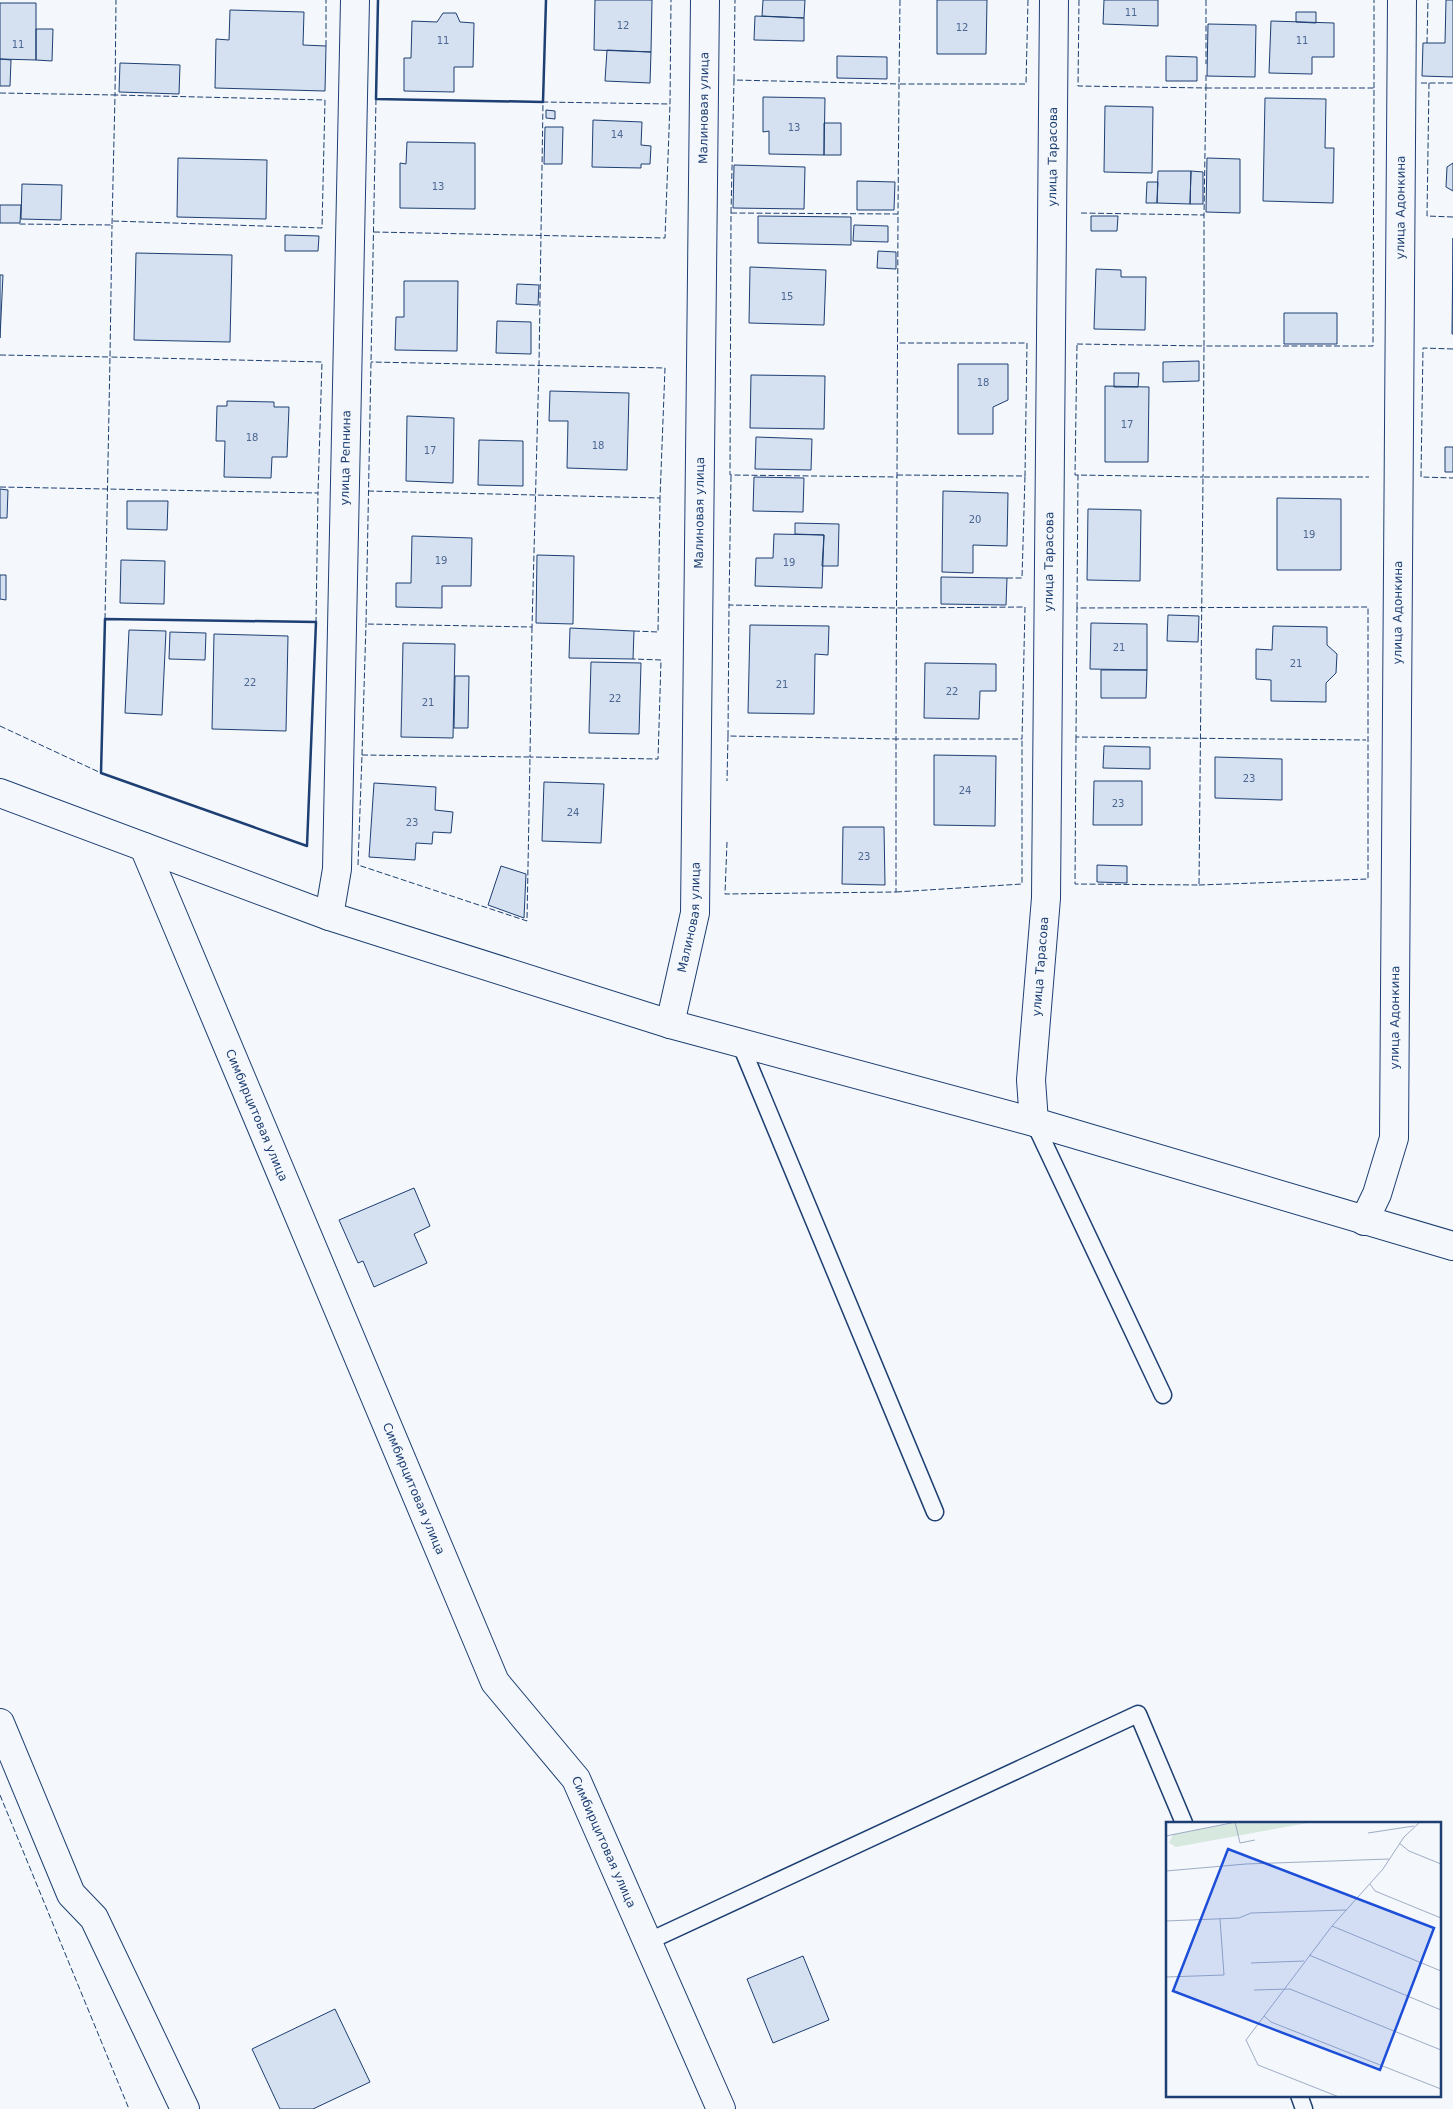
<svg xmlns="http://www.w3.org/2000/svg" width="1453" height="2109" viewBox="0 0 1453 2109" font-family="'DejaVu Sans',sans-serif">
<rect width="100%" height="100%" fill="#f4f7fb"/>
<!-- building -->
<path fill="#d5e0f0" stroke="#1d3f73" d="M595,0h57l-1,52 -57,-2z
M763,0h42l-1,18 -42,-2z
M937,0h50l-1,54h-49z
M1104,0h54v26l-55,-2z
M1446,0h7v77l-31,-1 1,-33h22z
M0,3h36v57l-36,-1z
M230,10l74,2 -1,33 23,1 -1,45 -110,-3 1,-49 13,1z
M1296,12h20v11l-20,-1z
M443,13h13l4,9 14,1 -1,44h-19v25l-50,-1v-33h7l1,-37 25,1z
M755,16l49,2v23l-50,-1z
M1271,21l63,2v34h-22v17l-43,-1z
M1208,24l48,1 -1,52 -48,-1z
M36,29h17l-1,32 -16,-1z
M607,50l44,2 -1,31 -45,-2z
M837,56l50,1v22l-50,-1z
M1166,56l31,1v24h-31z
M0,59l11,1 -1,26h-10z
M120,63l60,2 -1,29 -60,-2z
M763,97l62,1 -1,57 -55,-1v-23l-6,1z
M1265,98l61,1 -1,49h9l-1,55 -70,-2z
M1105,106l48,1 -1,66 -48,-1z
M546,110l9,1v8l-9,-1z
M593,120l49,2 -1,23 10,1 -1,18h-9v4l-49,-1z
M824,123h17v32h-17z
M545,127h18l-1,37h-18z
M407,142l68,1v66l-75,-1v-45l6,1z
M178,158l89,2 -1,59 -89,-2z
M1207,158l33,1v54l-34,-1z
M1453,163v28l-7,-4 1,-20z
M734,165l71,2 -1,42 -71,-1z
M1158,171h33l-1,33 -33,-1z
M1191,171l12,1v32h-13z
M857,181l38,1 -1,28h-37z
M1147,182h11l-1,21h-11z
M22,184l40,1 -1,35 -40,-1z
M0,205h21l-1,18h-20z
M758,216l93,1v28l-93,-2z
M1091,216h27l-1,15h-26z
M854,225l34,1v16l-35,-1z
M285,235l34,1 -1,15h-33z
M1453,238v96h-1z
M878,251l18,1v17l-19,-1z
M136,253l96,2 -2,87 -96,-2z
M750,267l76,3 -2,55 -75,-2z
M1096,269l25,1v7h25l-1,53 -51,-1z
M0,275h3l-3,63z
M404,281h54l-1,70 -62,-1 1,-33h8z
M517,284l22,1 -1,20 -22,-1z
M1284,313h53v31h-53z
M497,321l34,1v32l-35,-1z
M1199,361v20l-36,1v-20z
M958,364h50v36l-15,7v27h-35z
M1114,373h25l-1,14h-24z
M751,375l74,1 -1,53 -74,-1z
M1105,386l44,1 -1,75h-43z
M550,391l79,2 -2,77 -60,-2 1,-47h-19z
M227,401l47,1v5h15l-2,50h-15l-1,21 -47,-1 1,-36h-9l1,-35h10z
M407,416l47,2 -1,65 -47,-2z
M756,437l56,2 -1,31 -56,-1z
M479,440l44,1v45l-45,-1z
M1445,447h8v25h-8z
M754,477l50,1 -1,34 -50,-1z
M0,489l8,1 -1,28h-7z
M943,491l65,2 -1,53 -34,-1v28l-31,-1z
M1277,498l64,1v71h-64z
M127,501h41l-1,29 -40,-1z
M1088,509l53,1 -1,71 -53,-1z
M795,523l44,1 -1,42h-16l2,-31 -29,-1z
M774,534l50,1 -2,53 -67,-2 1,-28h17z
M412,536l60,2 -1,48h-29v22l-46,-1v-24h15z
M537,555l37,1 -1,68 -37,-1z
M121,560l44,1 -1,43 -44,-1z
M0,575h6v25l-6,-1z
M941,577l66,1 -1,27 -65,-1z
M1168,615l31,1 -1,26 -31,-1z
M1091,623l56,1v46l-57,-1z
M750,625l79,1 -1,29 -13,-1 -1,60 -66,-1z
M1273,626l54,1v18l10,9 -1,19 -10,10v19l-55,-1v-21l-15,-1v-30l16,1z
M570,628l64,3 -1,28 -64,-1z
M129,630l37,1 -4,84 -37,-2z
M170,632l36,1 -1,27 -36,-1z
M214,634l74,2 -2,95 -74,-2z
M403,643l52,1 -2,94 -52,-1z
M591,662l50,1 -2,71 -50,-1z
M925,663l71,1v27h-16l-1,28 -55,-1z
M1101,670h46l-1,28h-45z
M455,676h14l-1,52h-14z
M1104,746l46,1v22l-47,-1z
M934,755l62,1 -1,70 -61,-1z
M1215,757l67,2v41l-67,-2z
M1094,781h48v44h-49z
M544,782l60,2 -3,59 -59,-2z
M374,783l62,4 -1,23 18,2 -2,21 -18,-1 -1,12 -16,-1 -1,17 -46,-3z
M843,827h41l1,58 -43,-1z
M1097,865l30,1v17l-30,-1z
M501,866l25,8 -2,44 -36,-13z
M414,1188l16,38 -16,8 13,29 -53,24 -11,-26 -5,2 -19,-43z
M803,1956l26,64 -56,23 -26,-64z
M335,2009l35,73 -57,27h-33l-28,-60z"/>
<g fill="none" stroke-linecap="round" stroke-linejoin="round">
<defs>
<path id="lane" d="M740,1043l195,469
M1034,1122l129,273
M647,1942l491,-228 46,109
M1299,2095l5,14"/>
<g id="street">
<path d="M0,793l329,123 341,108 364,98 419,124"/>
<path id="s1" d="M144,847l351,835 81,97 145,330"/>
<path id="s2" d="M329,916l8,-47 18,-869"/>
<path id="s3" d="M670,1024l25,-111 10,-913"/>
<path id="s4" d="M1034,1122l-3,-42 15,-182 8,-898"/>
<path id="s5" d="M1364,1221l13,-27 17,-56 8,-1138"/>
<path d="M0,1723l71,171 23,24 91,191"/>
</g>
</defs>
<!-- lane casing -->
<use href="#lane" stroke="#1d3f73" stroke-width="19"/>
<!-- street casing -->
<use href="#street" stroke="#1d3f73" stroke-width="30"/>
<!-- lane -->
<use href="#lane" stroke="#f4f7fb" stroke-width="16"/>
<!-- street -->
<use href="#street" stroke="#f4f7fb" stroke-width="28"/>
<!-- fence -->
<path stroke="#1d3f73" stroke-width="1" stroke-dasharray="6 2.5" stroke-linecap="butt" d="M900,0l-1,84h127l2,-84
M1079,0l-1,86 128,2v-14
M1206,0v64
M1427,43l1,-43
M326,46v-46
M734,80l1,-80
M1421,83h32
M1429,83l-2,133 26,1
M1206,88h168l-1,258h-169v-131z
M1374,88v-88
M0,93l115,2 -3,130 -95,-1
M376,99l-10,525 166,3 7,-262 4,-263 127,2 1,-104
M731,213l167,1 -1,263 -167,-2z
M731,213l3,-133 165,4 -1,130
M1081,213l123,2
M113,221l209,7 3,-128 -210,-5 1,-95
M374,232l291,6 5,-134
M1077,344l127,2 -1,131 -128,-2z
M1453,349l-30,-1 -2,129 32,1
M0,355l110,2 2,-132
M897,475l128,1 2,-133h-129
M731,476l-2,129 167,3 129,-1 -3,132h-126l1,-262
M0,487l318,6 -2,129
M368,491l292,7 5,-130 -294,-6
M1007,578h15l3,-102
M1077,608l1,-133
M105,619l5,-262 212,5 -4,131
M532,627l-2,130 128,2 3,-99 -28,-1
M634,631l24,1 2,-134
M0,726l101,47
M728,736l1,-131
M1076,737l-1,147 124,1 4,-408h166
M362,755l168,2 -3,164 -169,-56z
M362,755l4,-131
M727,842l-2,52 171,-2v-153l-168,-3 -1,45
M1199,885l169,-6v-272l-291,1 -1,129 290,3
M896,892l126,-8v-145
M0,1795l129,314"/>
<!-- wall -->
<path stroke="#1d3f73" stroke-width="2.5" d="M378,0l-2,99 167,3 3,-102
M105,619l211,3 -9,224 -206,-73z"/>
</g>
<g text-anchor="middle" dominant-baseline="central" stroke-width="4" stroke-linejoin="round" paint-order="stroke">
<!-- number labels -->
<g font-size="10" fill="#4b6792">
<text x="1131" y="12">11</text>
<text x="623" y="25">12</text>
<text x="962" y="27">12</text>
<text x="443" y="40">11</text>
<text x="1302" y="40">11</text>
<text x="18" y="44">11</text>
<text x="794" y="127">13</text>
<text x="617" y="134">14</text>
<text x="438" y="186">13</text>
<text x="787" y="296">15</text>
<text x="983" y="382">18</text>
<text x="1127" y="424">17</text>
<text x="252" y="437">18</text>
<text x="598" y="445">18</text>
<text x="430" y="450">17</text>
<text x="975" y="519">20</text>
<text x="1309" y="534">19</text>
<text x="441" y="560">19</text>
<text x="789" y="562">19</text>
<text x="1119" y="647">21</text>
<text x="1296" y="663">21</text>
<text x="250" y="682">22</text>
<text x="782" y="684">21</text>
<text x="952" y="691">22</text>
<text x="615" y="698">22</text>
<text x="428" y="702">21</text>
<text x="1249" y="778">23</text>
<text x="965" y="790">24</text>
<text x="1118" y="803">23</text>
<text x="573" y="812">24</text>
<text x="412" y="822">23</text>
<text x="864" y="856">23</text>
</g>
<!-- street labels -->
<g font-size="12" fill="#1d3f73" stroke="#f4f7fb">
<text stroke="none"><textPath href="#s3" startOffset="919">Малиновая улица</textPath></text>
<text stroke="none"><textPath href="#s4" startOffset="966">улица Тарасова</textPath></text>
<text stroke="none"><textPath href="#s5" startOffset="1019">улица Адонкина</textPath></text>
<text stroke="none"><textPath href="#s2" startOffset="459">улица Репнина</textPath></text>
<text stroke="none"><textPath href="#s3" startOffset="514">Малиновая улица</textPath></text>
<text stroke="none"><textPath href="#s4" startOffset="561">улица Тарасова</textPath></text>
<text stroke="none"><textPath href="#s5" startOffset="614">улица Адонкина</textPath></text>
<text stroke="none"><textPath href="#s3" startOffset="109">Малиновая улица</textPath></text>
<text stroke="none"><textPath href="#s4" startOffset="156">улица Тарасова</textPath></text>
<text stroke="none"><textPath href="#s5" startOffset="209">улица Адонкина</textPath></text>
<text stroke="none"><textPath href="#s1" startOffset="291">Симбирцитовая улица</textPath></text>
<text stroke="none"><textPath href="#s1" startOffset="696">Симбирцитовая улица</textPath></text>
<text stroke="none"><textPath href="#s1" startOffset="1101">Симбирцитовая улица</textPath></text>
</g>
</g>
<!-- overview -->
<g transform="translate(1166 1822)">
<rect width="275" height="275" fill="#f4f7fb"/>
<path d="M71,0h76l-137,25 -7,-4 4,-9z" fill="#d7e8df"/>
<path fill="none" stroke="#9eadc5" stroke-width="1" d="M69,0l5,21 15,-3M202,11l46,-7M0,14l70,-14M233,21l10,8 32,13M0,49l80,-7 143,-5M204,62l5,7 66,27M0,99l73,-3 12,-5 95,-3M166,104l109,45M143,133l132,55M85,141l53,-2M0,155l58,-2 -4,-56M88,168l36,-1 151,61M98,194l7,6 170,67M173,275l-81,-32 -12,-25 86,-114 51,-57 21,-32 16,-15"/>
<path fill="#1d4ed8" fill-opacity="0.15" stroke="#1d4ed8" stroke-width="2.5" d="M62,27l206,79 -54,142 -207,-79z"/>
<rect width="275" height="275" fill="none" stroke="#1d3f73" stroke-width="2.5"/>
</g>
</svg>
